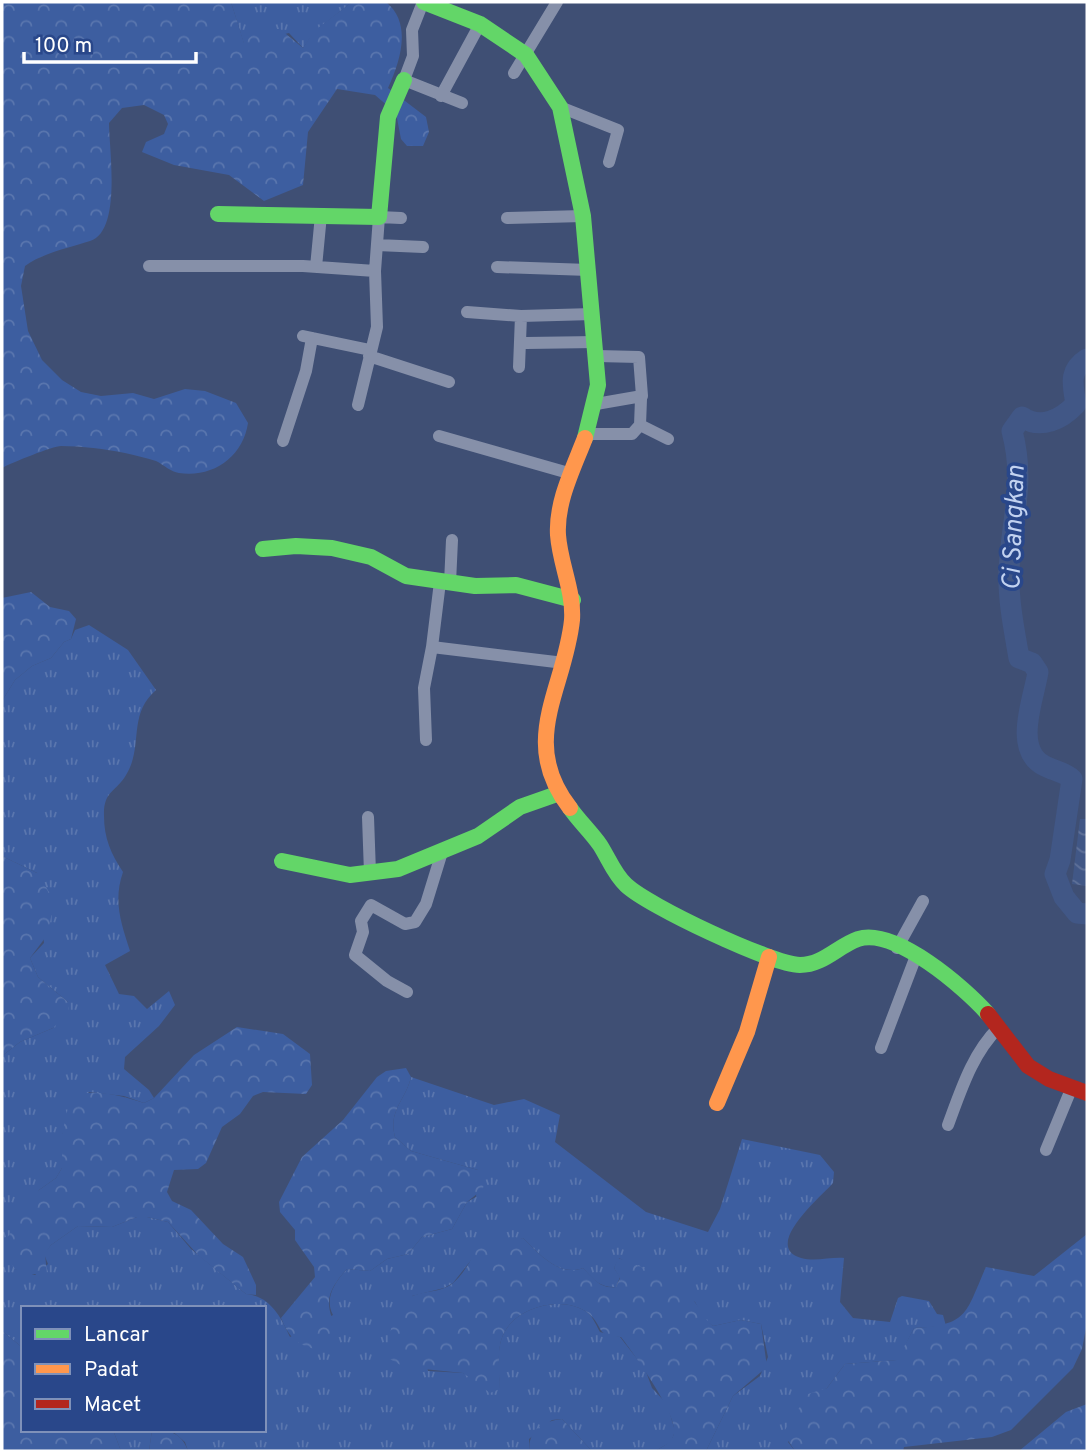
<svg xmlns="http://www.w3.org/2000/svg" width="1089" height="1453" viewBox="0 0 1089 1453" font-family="Overpass,sans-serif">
<defs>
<pattern id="grass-tufts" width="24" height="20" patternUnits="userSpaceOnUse" patternTransform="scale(1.75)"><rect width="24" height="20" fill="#3d5ea0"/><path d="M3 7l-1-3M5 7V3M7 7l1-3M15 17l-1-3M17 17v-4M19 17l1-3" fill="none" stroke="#5a76ae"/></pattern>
<pattern id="forest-crowns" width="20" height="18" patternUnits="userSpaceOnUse" patternTransform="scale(1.75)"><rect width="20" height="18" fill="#3d5ea0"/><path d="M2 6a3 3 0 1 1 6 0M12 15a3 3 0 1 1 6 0" fill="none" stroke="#5a76ae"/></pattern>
<pattern id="water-waves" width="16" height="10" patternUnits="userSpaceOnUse" patternTransform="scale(1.75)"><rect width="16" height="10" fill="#415786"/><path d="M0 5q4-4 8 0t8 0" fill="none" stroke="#5e7098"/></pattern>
</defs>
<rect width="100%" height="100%" fill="#3f4f74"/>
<!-- grass -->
<path fill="url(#grass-tufts)" d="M231,2h121l-37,29 -12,17 -14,-15 -45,11z
M89,625l39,25 28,40c-29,25 -12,56 -30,85 -10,17 -23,16 -22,41 0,22 7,38 19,56 -10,29 -2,51 7,79l-25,14 14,29 15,2 13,13 22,-18 6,14 -16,21 -34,31 -1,12 25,21 5,8 -10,5 -20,-7 -35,-4 -27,42v34l-6,10 -17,12 -24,79 20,6 13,-11 -4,-10 7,-9 27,-19 34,1 25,-10h10l21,5 23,27 55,45c24,2 35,23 44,43l43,-22c-9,-17 2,-33 14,-46l23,2 17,-12 21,-5 14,-17 30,-8 15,-27 9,-5 2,-27 -67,-19 -16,-14c-7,-27 11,-37 16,-60l83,28 30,-6 36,16 -5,27 91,70 62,20 12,-23 22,-70 78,16 14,17 -1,11c-10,12 -72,63 -32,75 14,4 29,-1 43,0l-4,44 13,16 37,4 8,-24 4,-2 27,5 8,13 6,1 3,11 -32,2 -16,32 -53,4 -18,24 -9,5 -30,49 7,9h-89l27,-55 27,-20 8,-19 -7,-33 -20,-4 -28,6 -8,-6 -10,-18 -76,-44 -5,10 6,9 -4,10c-16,1 -22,-7 -33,-19 -24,9 -44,-14 -60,-30l-51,21 -19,24 -9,5 -32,8 16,75 35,2 37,16c-1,-17 -4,-38 3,-54 12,-28 60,-41 85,-22 5,4 9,14 12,19l20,5 25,32 7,19 15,16 8,27 -4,11 -16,9h-63l-30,-32 -10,1 -23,19 1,12h-342l-3,-9 -14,-12h93v-122h-241v40l-21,-17v-275l18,-14 33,-14 15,-26 -30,-25 -8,-19 14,-15 -7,-70 -35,-17v-155l13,-21 17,-14 19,-8 13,-16 7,-3 4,-9z
M113,1430h39l-3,21h-28z"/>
<!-- forest -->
<path fill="url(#forest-crowns)" d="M2,2h229l13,41 14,-14h22l23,19 11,-17 38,-29h34c26,21 15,58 2,86l38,29 3,15 -6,14h-16l-6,-7 -5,-26 -21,-18 -38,-6 -29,43 -5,53 -39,16 -35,-26 -55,-10 -32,-13 4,-10 18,-8 4,-10 -4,-9 -20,-10 -22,3 -13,15c0,26 13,108 -19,118 -19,6 -50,13 -65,25l-4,20 7,45 14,29 20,20 19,12 20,4 32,-3 21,6 31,-10 20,2 31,12 12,20c-5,34 -35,55 -69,50 -8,-1 -15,-8 -23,-12 -10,-3 -21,-6 -31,-8 -20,-4 -43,-7 -64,-7 -8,0 -50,17 -59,22z
M31,592l19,15 19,4 7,8 -5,20 -7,3 -13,16 -19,8 -17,14 -13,21v-103z
M2,856l35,17 17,27 -6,34 -18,24 8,19 30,25 1,10 -16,16 -33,14 -18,14z
M237,1027l46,7 27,20 2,31 -6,9 -43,-2 -10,4 -13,18 -18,13 -16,36 -8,6 -24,1 -7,22 5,9 19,9 32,34 20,13 13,28v10l-10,-1 -47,-38 -31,-34 -21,-5h-10l-25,10 -34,-1 -27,19 -6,9 2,20h-23l-9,-5 -7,-9 -1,-22 32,-48 17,-12 6,-10v-34l8,-35c20,-13 52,-3 74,4l10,-5 40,-43z
M406,1068l5,9c-5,23 -23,33 -16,60l16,14 67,19 6,9 -1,10 -16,13 -15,27 -30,8 -14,17 -21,5 -17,12 -23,-2c-9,10 -19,22 -18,36 2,22 17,26 -11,45 -22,-6 -28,-11 -37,-32l34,-41 -1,-10 -19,-27v-10l-15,-18 -1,-10 23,-45 41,-37 34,-43 9,-6z
M1087,1234v89l-5,26 -9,19 -62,62 -19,7 -88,10 -1,4h-108l-12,-18 25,-39 19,-6 18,-24 52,-4 17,-32c55,-3 51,-14 72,-61l48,9z
M523,1238c16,16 36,39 60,30 11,11 17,21 33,19l4,-9 -6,-10 4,-10c29,10 51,20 74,41 9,9 11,19 21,27l28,-6 20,4 6,43 -34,29 -27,55h-51c8,-5 18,-8 19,-19 3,-18 -40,-78 -53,-95 -26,0 -17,-11 -33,-24 -25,-19 -73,-6 -85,22 -7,16 -3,37 -3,54l-10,4 -27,-20 -59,-6 -16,-9c-1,-20 6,-56 27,-63 11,-4 26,-3 37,-11 10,-8 20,-24 24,-36z
M2,1331l21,17v82h90l8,21h-119z
M1087,1404v47h-68l47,-39z
M562,1419l30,32h-62c-3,-20 13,-30 32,-32z
M152,1430c18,0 30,3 36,21h-39z"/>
<!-- water -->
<path fill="url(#water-waves)" d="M1080,819h7v67l-15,-2z"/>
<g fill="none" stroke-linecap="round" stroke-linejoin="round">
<!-- river -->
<path stroke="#415786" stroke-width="21" d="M1087,359c-19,12 -14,26 -11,45 -14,15 -35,26 -54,13l-10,14c14,53 -1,88 -3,140 -1,29 5,58 10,87l13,5 6,9c-4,26 -25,76 5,93 10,6 20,6 29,14l-12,81 -5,14 9,23 13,16 10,1"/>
<!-- street -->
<path stroke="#8690a9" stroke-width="12" d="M423,2l-11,28 1,26 -9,24 58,23
M514,73l43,-71
M441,96l39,-72
M560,107l58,23 -9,32
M507,218l76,-2
M377,245l46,2
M149,266h154l72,5
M316,267l5,-52
M497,267l92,3
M467,312l54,4 72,-2
M303,336l67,14
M526,343l70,-1
M369,356l80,26
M519,367l2,-51
M596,404l46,-8 -3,-39 -42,-1
M358,405l19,-78 -2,-56 4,-54 22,1
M640,425l28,14
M586,434h46l8,-9 1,-26
M439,436l133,38
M283,441l23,-70 6,-33
M440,582l-8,65 132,16
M450,583l2,-43
M426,740l-2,-52 8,-41
M368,817l2,56
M897,948l26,-47
M407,992l-20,-11 -32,-26 8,-23 -2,-11 10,-16 34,19 10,-2 11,-18 16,-52
M881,1048l35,-92
M948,1125c13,-35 24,-71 51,-98
M1046,1150l26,-63"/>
<!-- fast -->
<path stroke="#63d668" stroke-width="16" d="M424,2l56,22 46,31 34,52 23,109 15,169 -13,53
M218,214l161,3 9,-100 16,-37
M263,549l33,-3 36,2 39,9 35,19 69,10 41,-1 57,15
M570,808c9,13 21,24 30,37 9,14 14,29 26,40 22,21 145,79 174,80 23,0 38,-19 58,-26 37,-12 107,49 130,75
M282,861l68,14 48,-6 80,-33 42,-29 37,-13"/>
<!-- slow -->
<path stroke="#ff974d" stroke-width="16" d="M570,808c-52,-67 -5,-119 2,-188 2,-29 -12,-56 -14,-85 -2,-33 15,-66 27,-97
M717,1103l30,-71 22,-75"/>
<!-- jam -->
<path stroke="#b3261e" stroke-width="16" d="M988,1014l40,52 21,13 38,14"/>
</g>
<g text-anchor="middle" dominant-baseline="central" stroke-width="7" stroke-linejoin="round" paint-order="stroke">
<!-- water labels -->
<g font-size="26" font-style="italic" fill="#c2d2f0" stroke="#29478a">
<text transform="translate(1015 528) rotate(-88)">Ci Sangkan</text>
</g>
</g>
<!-- border -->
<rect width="1089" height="1453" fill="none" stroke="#ffffff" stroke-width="7"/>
<!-- legend -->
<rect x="21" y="1306" width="245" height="126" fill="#29478a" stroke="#7f91b9" stroke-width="2"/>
<rect x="35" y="1329" width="35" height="10" fill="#63d668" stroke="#7f91b9" stroke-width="2"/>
<text x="84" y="1341" font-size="21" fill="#ffffff">Lancar</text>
<rect x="35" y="1364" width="35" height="10" fill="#ff974d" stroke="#7f91b9" stroke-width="2"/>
<text x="84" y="1376" font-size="21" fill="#ffffff">Padat</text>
<rect x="35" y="1399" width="35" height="10" fill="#b3261e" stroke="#7f91b9" stroke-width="2"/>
<text x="84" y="1411" font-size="21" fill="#ffffff">Macet</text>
<!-- scale -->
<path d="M24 52v10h172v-10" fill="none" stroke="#ffffff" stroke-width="3.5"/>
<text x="35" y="52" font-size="21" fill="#ffffff" stroke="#29478a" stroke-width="5" paint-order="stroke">100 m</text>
</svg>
